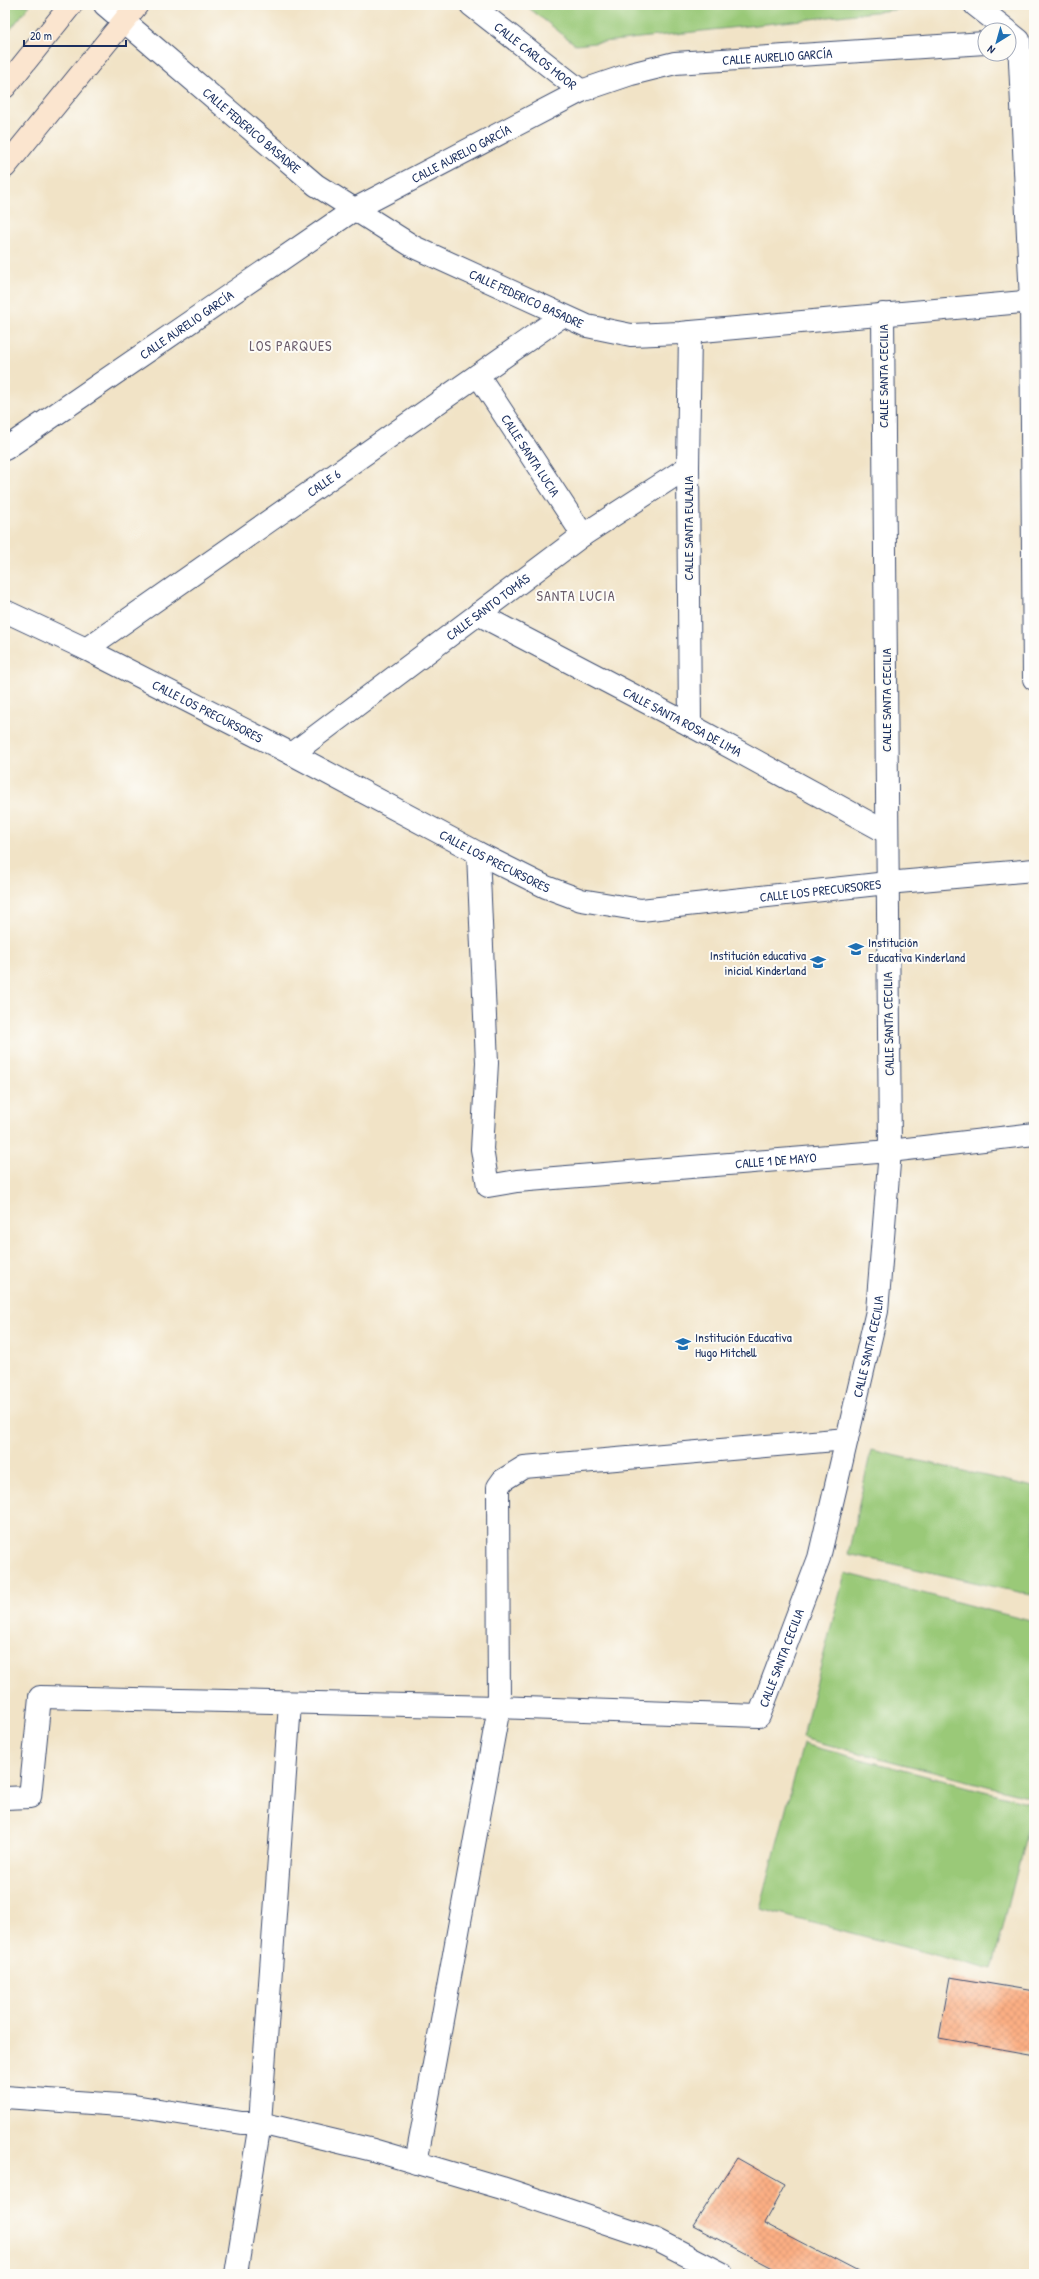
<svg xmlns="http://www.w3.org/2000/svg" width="1039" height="2279" viewBox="0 0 1039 2279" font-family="'Patrick Hand',sans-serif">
<defs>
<pattern id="building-cross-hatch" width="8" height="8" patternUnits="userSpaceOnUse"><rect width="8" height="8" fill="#fcaf83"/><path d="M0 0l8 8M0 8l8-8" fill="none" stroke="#d79774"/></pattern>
</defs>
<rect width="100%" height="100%" fill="#fdfcf7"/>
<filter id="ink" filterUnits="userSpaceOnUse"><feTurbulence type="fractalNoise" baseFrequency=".025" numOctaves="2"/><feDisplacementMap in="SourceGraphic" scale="8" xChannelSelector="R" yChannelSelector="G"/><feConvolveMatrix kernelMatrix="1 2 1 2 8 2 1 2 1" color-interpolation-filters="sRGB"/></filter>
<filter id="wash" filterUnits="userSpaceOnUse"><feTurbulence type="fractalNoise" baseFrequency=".012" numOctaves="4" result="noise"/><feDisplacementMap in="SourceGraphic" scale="16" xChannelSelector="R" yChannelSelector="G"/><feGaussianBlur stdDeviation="0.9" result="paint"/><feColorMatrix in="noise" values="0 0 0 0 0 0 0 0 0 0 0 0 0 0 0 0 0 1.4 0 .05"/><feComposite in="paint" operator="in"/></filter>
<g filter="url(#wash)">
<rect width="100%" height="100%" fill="#f1e3c6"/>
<!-- green -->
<path fill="#9ac978" stroke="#5a7c6b" d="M5,5h25l-25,31z
M525,5h379l-3,4 -325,36z
M871,1450l163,37v97l-2,11 -184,-41z
M845,1573l189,49v176l-232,-60z
M803,1744l231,60 -42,166 -232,-61z"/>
<g id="blocks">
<!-- building -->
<path fill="url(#building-cross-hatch)" d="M950,1977l84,14v64l-95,-17z
M737,2158l48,27 -21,38 98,51h-78l-91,-48z"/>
</g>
</g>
<g filter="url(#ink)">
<use href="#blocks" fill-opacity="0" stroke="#3b4a6e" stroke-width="1"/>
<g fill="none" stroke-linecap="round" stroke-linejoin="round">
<defs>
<g id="street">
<path id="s1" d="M105,5l211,180 98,62 173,79 44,9 49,-2 354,-32"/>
<path id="s2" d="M471,5l110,86"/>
<path d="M975,5l32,25"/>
<path d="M1009,32l10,8 12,261 3,378"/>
<path id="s3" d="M478,375l105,160"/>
<path id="s4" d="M5,449l350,-240 226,-118 50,-17 44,-11 310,-20"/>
<path id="s5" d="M5,611l81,38 206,105 186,99 68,34 35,13 60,10 246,-27 147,-13"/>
<path id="s6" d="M478,614l212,111 196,107"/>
<path id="s7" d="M86,649l476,-333"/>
<path d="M690,725l-2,-258 2,-135"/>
<path id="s8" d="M292,754l291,-219 105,-68"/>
<path id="s9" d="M478,853l9,210 -5,86 6,37 29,-5 373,-30 144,-17"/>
<path id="s10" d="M5,1798l25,-1 10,-100 459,10 260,9 60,-158 58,-247 13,-160 -7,-837"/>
<path d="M5,2097l129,9 108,17h18l113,27 129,38 155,52 66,34"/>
<path d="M416,2163l83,-456 -1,-220 5,-7 21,-13 323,-28"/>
<path d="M236,2274l24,-151 30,-419"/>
</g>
<path id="secondary" d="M5,87l66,-82
M5,167l132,-162"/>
</defs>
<!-- street casing -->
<use href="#street" stroke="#3b4a6e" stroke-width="24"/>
<!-- secondary casing -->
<use href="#secondary" stroke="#3b4a6e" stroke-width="24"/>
<!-- street -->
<use href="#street" stroke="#fff" stroke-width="22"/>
<!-- secondary -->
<use href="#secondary" stroke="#fbe5cf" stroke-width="22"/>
</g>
</g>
<!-- icons -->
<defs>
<symbol id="school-bare" viewBox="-9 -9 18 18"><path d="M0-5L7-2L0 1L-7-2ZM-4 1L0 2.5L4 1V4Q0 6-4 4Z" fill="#1f6fb2" stroke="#fdfcf7" stroke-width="2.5" paint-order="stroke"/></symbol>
</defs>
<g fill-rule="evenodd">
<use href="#school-bare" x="845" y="938" width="22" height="22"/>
<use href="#school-bare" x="807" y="951" width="22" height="22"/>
<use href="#school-bare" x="672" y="1333" width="22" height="22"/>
</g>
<g text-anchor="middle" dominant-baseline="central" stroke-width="4" stroke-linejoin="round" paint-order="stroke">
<!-- street labels -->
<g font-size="13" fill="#1b2f5e" stroke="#fdfcf7">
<text stroke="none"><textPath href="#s2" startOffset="82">CALLE CARLOS MOOR</textPath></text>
<text stroke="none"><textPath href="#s4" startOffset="880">CALLE AURELIO GARCÍA</textPath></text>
<text stroke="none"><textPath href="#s1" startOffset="193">CALLE FEDERICO BASADRE</textPath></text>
<text stroke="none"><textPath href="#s4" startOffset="544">CALLE AURELIO GARCÍA</textPath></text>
<text stroke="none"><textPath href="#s1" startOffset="517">CALLE FEDERICO BASADRE</textPath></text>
<text stroke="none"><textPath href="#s4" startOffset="220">CALLE AURELIO GARCÍA</textPath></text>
<text transform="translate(883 376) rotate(-90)">CALLE SANTA CECILIA</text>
<text stroke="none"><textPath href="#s3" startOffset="96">CALLE SANTA LUCIA</textPath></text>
<text stroke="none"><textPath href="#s7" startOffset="290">CALLE 6</textPath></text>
<text transform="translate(688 528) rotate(-90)">CALLE SANTA EULALIA</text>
<text stroke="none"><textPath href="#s8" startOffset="245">CALLE SANTO TOMÁS</textPath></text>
<text transform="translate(886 700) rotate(-90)">CALLE SANTA CECILIA</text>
<text stroke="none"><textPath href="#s5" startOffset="226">CALLE LOS PRECURSORES</textPath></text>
<text stroke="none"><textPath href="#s6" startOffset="231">CALLE SANTA ROSA DE LIMA</textPath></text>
<text stroke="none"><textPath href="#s5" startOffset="550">CALLE LOS PRECURSORES</textPath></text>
<text stroke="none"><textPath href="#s5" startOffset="886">CALLE LOS PRECURSORES</textPath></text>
<text transform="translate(888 1024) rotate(-91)">CALLE SANTA CECILIA</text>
<text stroke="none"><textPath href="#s9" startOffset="623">CALLE 1 DE MAYO</textPath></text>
<text stroke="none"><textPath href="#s10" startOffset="1231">CALLE SANTA CECILIA</textPath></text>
<text stroke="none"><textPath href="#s10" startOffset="907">CALLE SANTA CECILIA</textPath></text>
</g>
<!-- poi labels -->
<g font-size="13" fill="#1b2f5e" stroke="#fdfcf7" text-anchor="start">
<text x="868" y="942">Institución<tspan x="868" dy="15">Educativa Kinderland</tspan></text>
<text x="806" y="955" text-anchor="end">Institución educativa<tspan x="806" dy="15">inicial Kinderland</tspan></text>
<text x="695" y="1337">Institución Educativa<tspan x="695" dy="15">Hugo Mitchell</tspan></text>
</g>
<!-- neighbourhood labels -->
<g font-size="14" letter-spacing="1" fill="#6a5c6b" stroke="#fdfcf7">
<text x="291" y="345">LOS PARQUES</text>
<text x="576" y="595">SANTA LUCIA</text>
</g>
</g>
<!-- margin -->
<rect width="1039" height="2279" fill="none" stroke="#fdfcf7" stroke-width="20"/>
<!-- north arrow -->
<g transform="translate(997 42) rotate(217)"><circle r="19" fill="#fdfcf7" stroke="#a3aaba"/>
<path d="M0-3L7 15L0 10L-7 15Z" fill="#1f6fb2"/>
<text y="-6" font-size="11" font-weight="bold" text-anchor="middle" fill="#1b2f5e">N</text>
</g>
<!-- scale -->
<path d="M24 40v6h102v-6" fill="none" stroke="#1b2f5e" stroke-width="2"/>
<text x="30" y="40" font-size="12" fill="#1b2f5e" stroke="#fdfcf7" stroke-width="3" paint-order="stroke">20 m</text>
</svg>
